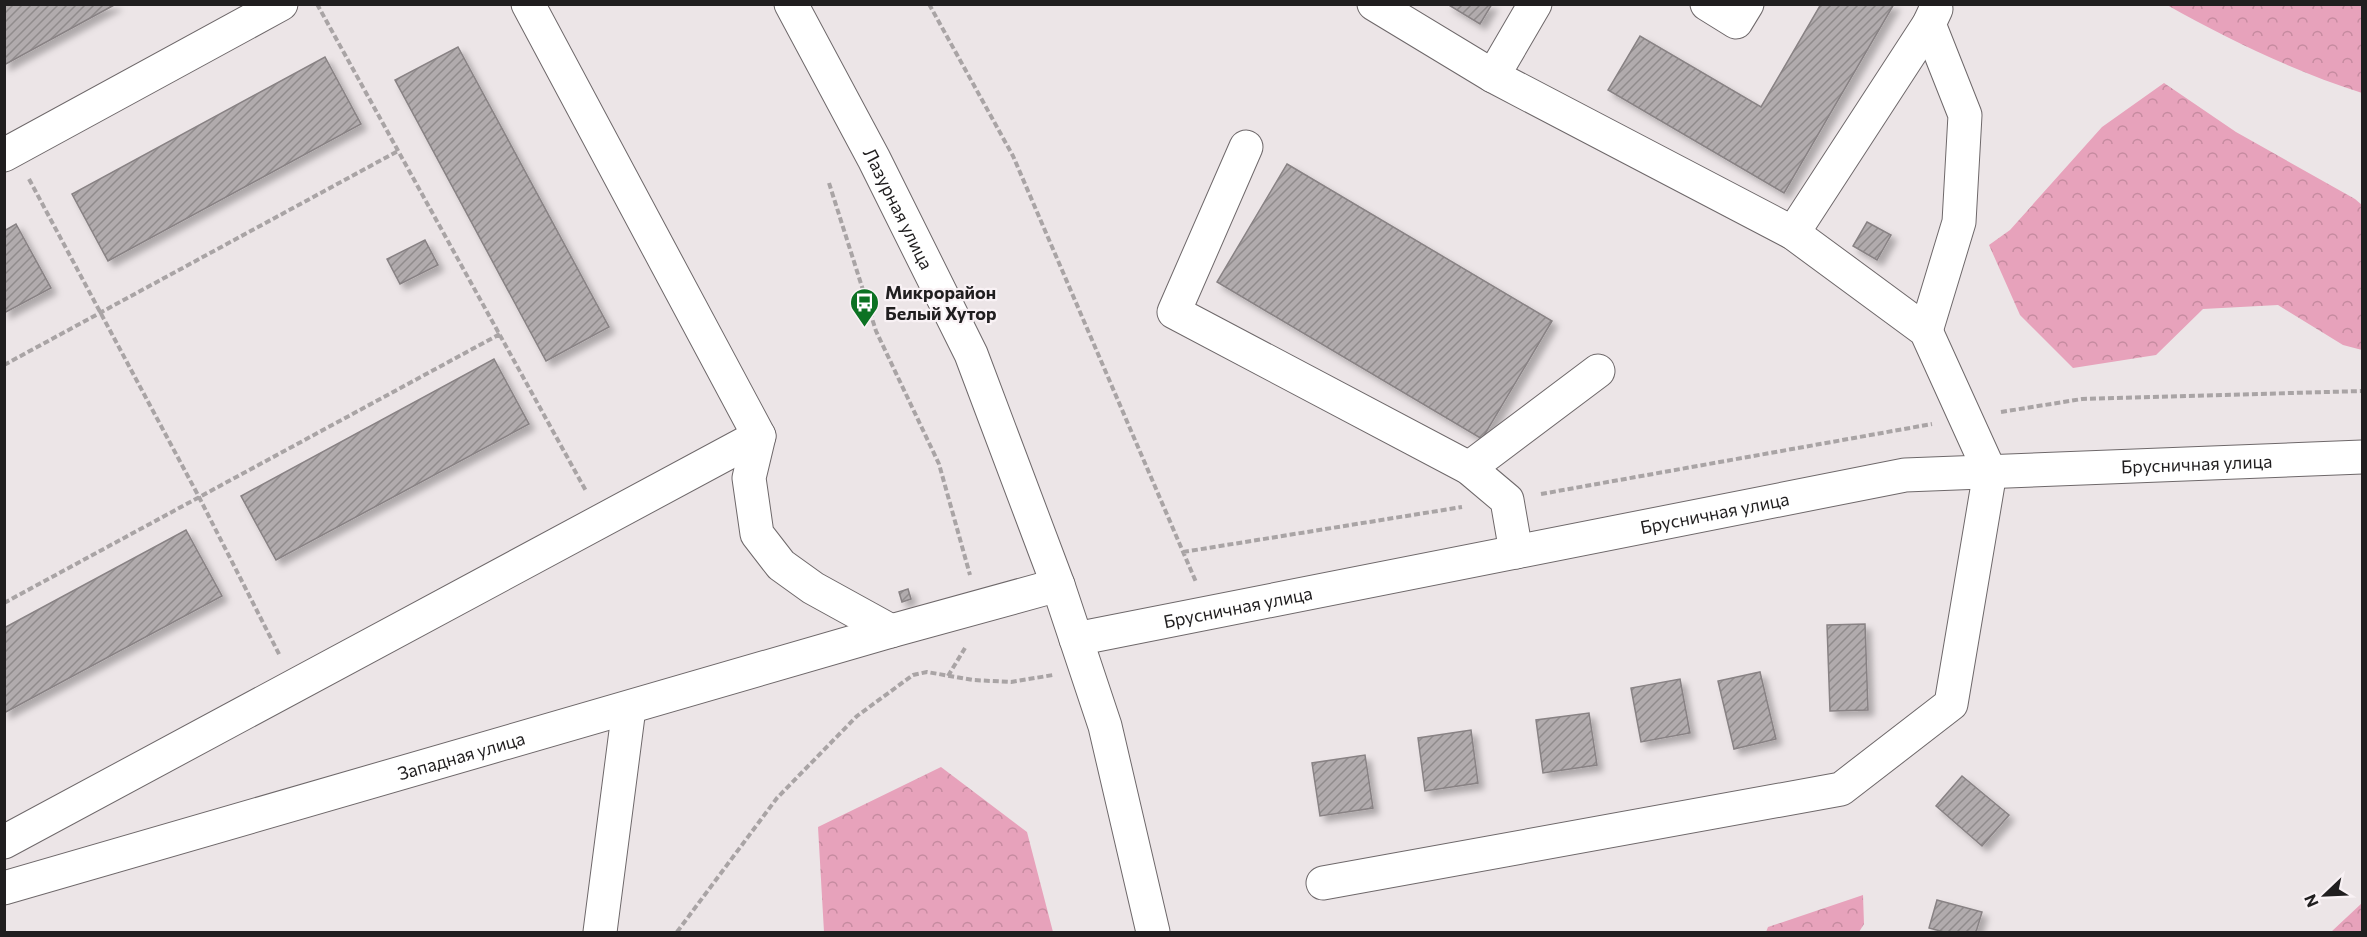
<svg xmlns="http://www.w3.org/2000/svg" width="2367" height="937" viewBox="0 0 2367 937" font-family="Commissioner,sans-serif">
<defs>
<pattern id="forest-crowns" width="20" height="18" patternUnits="userSpaceOnUse" patternTransform="scale(1.5)"><rect width="20" height="18" fill="#e7a2bb"/><path d="M2 6a3 3 0 1 1 6 0M12 15a3 3 0 1 1 6 0" fill="none" stroke="#c68ba0"/></pattern>
<pattern id="building-hatch" width="6" height="6" patternUnits="userSpaceOnUse" patternTransform="scale(1.5)"><rect width="6" height="6" fill="#b1abad"/><path d="M-1 1l2-2M0 6l6-6M5 7l2-2" fill="none" stroke="#908b8c"/></pattern>
<filter id="shadow"><feDropShadow dx="5.5" dy="5.5" stdDeviation="3" flood-color="#0004"/></filter>
</defs>
<rect width="100%" height="100%" fill="#ece5e7"/>
<!-- forest -->
<path fill="url(#forest-crowns)" d="M2167,5h195v88c-68,-22 -133,-53 -195,-88z
M2164,83l72,49 119,67 7,6v145l-19,-5 -65,-40 -75,4 -47,46 -83,13 -53,-53 -31,-70 21,-15 92,-103z
M941,767l86,65 26,100h-229l-6,-105z
M1863,895l1,29 -5,8h-93l2,-5z
M2362,903v29h-31z"/>
<!-- building -->
<path fill="url(#building-hatch)" stroke="#888284" stroke-width="1.5" filter="url(#shadow)" d="M4,4h112l-112,61z
M1447,4h45l-12,20z
M1821,4h73l-110,189 -176,-103 32,-54 121,71z
M458,47l151,280 -63,34 -151,-281z
M325,57l36,67 -253,137 -36,-67z
M1287,164l265,157 -70,118 -265,-157z
M1867,222l24,13 -14,25 -24,-14z
M16,224l35,64 -47,25v-82z
M425,240l13,25 -38,19 -13,-25z
M494,359l35,65 -253,136 -35,-64z
M186,530l36,66 -218,117v-85z
M908,589l3,10 -9,3 -3,-10z
M1865,624l3,86 -38,1 -3,-86z
M1760,672l16,67 -42,10 -16,-68z
M1680,679l10,54 -49,9 -10,-54z
M1589,713l8,52 -54,8 -7,-53z
M1471,730l7,53 -53,8 -7,-53z
M1365,755l8,53 -53,8 -8,-53z
M1962,776l47,39 -27,31 -46,-40z
M1937,900l45,12 -6,20h-32l-15,-4z"/>
<g fill="none" stroke-linecap="round" stroke-linejoin="round">
<defs>
<g id="minor">
<path d="M528,4l231,432 -10,42 8,56 24,31 32,23 78,43"/>
<path id="s1" d="M791,4l83,155 97,195 87,231 47,141 48,206"/>
<path d="M1707,4l29,18 11,-18"/>
<path d="M1493,76l42,-72"/>
<path d="M1246,147l-72,165 295,156 38,32 9,52"/>
<path d="M4,155l277,-151"/>
<path d="M1793,233l136,-209 7,-15"/>
<path d="M1926,331l33,-109 6,-107 -36,-91"/>
<path d="M1469,468l129,-97"/>
<path id="s2" d="M1076,639l829,-164 457,-18"/>
<path d="M4,842l755,-406"/>
<path d="M1323,883l518,-94 110,-85 39,-232 -64,-141 -133,-98 -300,-157 -119,-72"/>
<path id="s3" d="M4,888l887,-257 167,-46"/>
<path d="M600,932l29,-224"/>
</g>
</defs>
<!-- minor casing -->
<use href="#minor" stroke="#6e686a" stroke-width="35"/>
<!-- path -->
<path stroke="#a9a4a5" stroke-width="4" stroke-dasharray="6 3" stroke-linecap="butt" d="M317,4l269,487
M929,4l84,152 183,426
M29,179l170,318 81,159
M829,183l47,148 63,133 31,111
M4,365l394,-214
M2001,412l81,-13 280,-8
M1541,494l391,-70
M1183,552l279,-45
M4,603l496,-269
M948,676l17,-28
M677,932l100,-134 80,-82 56,-41 14,-3 46,8 38,2 42,-7"/>
<!-- minor -->
<use href="#minor" stroke="#fff" stroke-width="33"/>
</g>
<!-- icons -->
<defs>
<symbol id="bus-pin" viewBox="-11 -11 22 30"><path d="M0 17L-7.5 6A9.5 9.5 0 1 1 7.5 6Z" fill="#0c7223" stroke="#f9f2f5"/><path d="M-5-6H5V4H4V6H2V4H-2V6H-4V4H-5ZM-3.5-4V0h7V-4ZM-3.5 1.2v1.5H-2V1.2ZM2 1.2v1.5H3.5V1.2Z" fill="#fff"/></symbol>
</defs>
<g fill-rule="evenodd">
<use href="#bus-pin" x="848" y="286" width="33" height="45"/>
</g>
<g text-anchor="middle" dominant-baseline="central" stroke-width="4.5" stroke-linejoin="round" paint-order="stroke">
<!-- street labels -->
<g font-size="18" fill="#201e1f" stroke="#f9f2f5">
<text stroke="none"><textPath href="#s1" startOffset="231">Лазурная улица</textPath></text>
<text stroke="none"><textPath href="#s2" startOffset="1137">Брусничная улица</textPath></text>
<text stroke="none"><textPath href="#s2" startOffset="651">Брусничная улица</textPath></text>
<text stroke="none"><textPath href="#s2" startOffset="165">Брусничная улица</textPath></text>
<text stroke="none"><textPath href="#s3" startOffset="476">Западная улица</textPath></text>
</g>
<!-- poi labels -->
<g font-size="18" font-weight="bold" fill="#201e1f" stroke="#f9f2f5" text-anchor="start">
<text x="885" y="292">Микрорайон<tspan x="885" dy="21">Белый Хутор</tspan></text>
</g>
</g>
<!-- border -->
<rect width="2367" height="937" fill="none" stroke="#201e1f" stroke-width="12"/>
<!-- north arrow -->
<g transform="translate(2325 895) rotate(247)" stroke="#f9f2f5" stroke-width="4.5" paint-order="stroke">
<path d="M0-4.5L10 22L0 15L-10 22Z" fill="#201e1f"/>
<text y="-9" font-size="16" font-weight="bold" text-anchor="middle" fill="#201e1f">N</text>
</g>
</svg>
